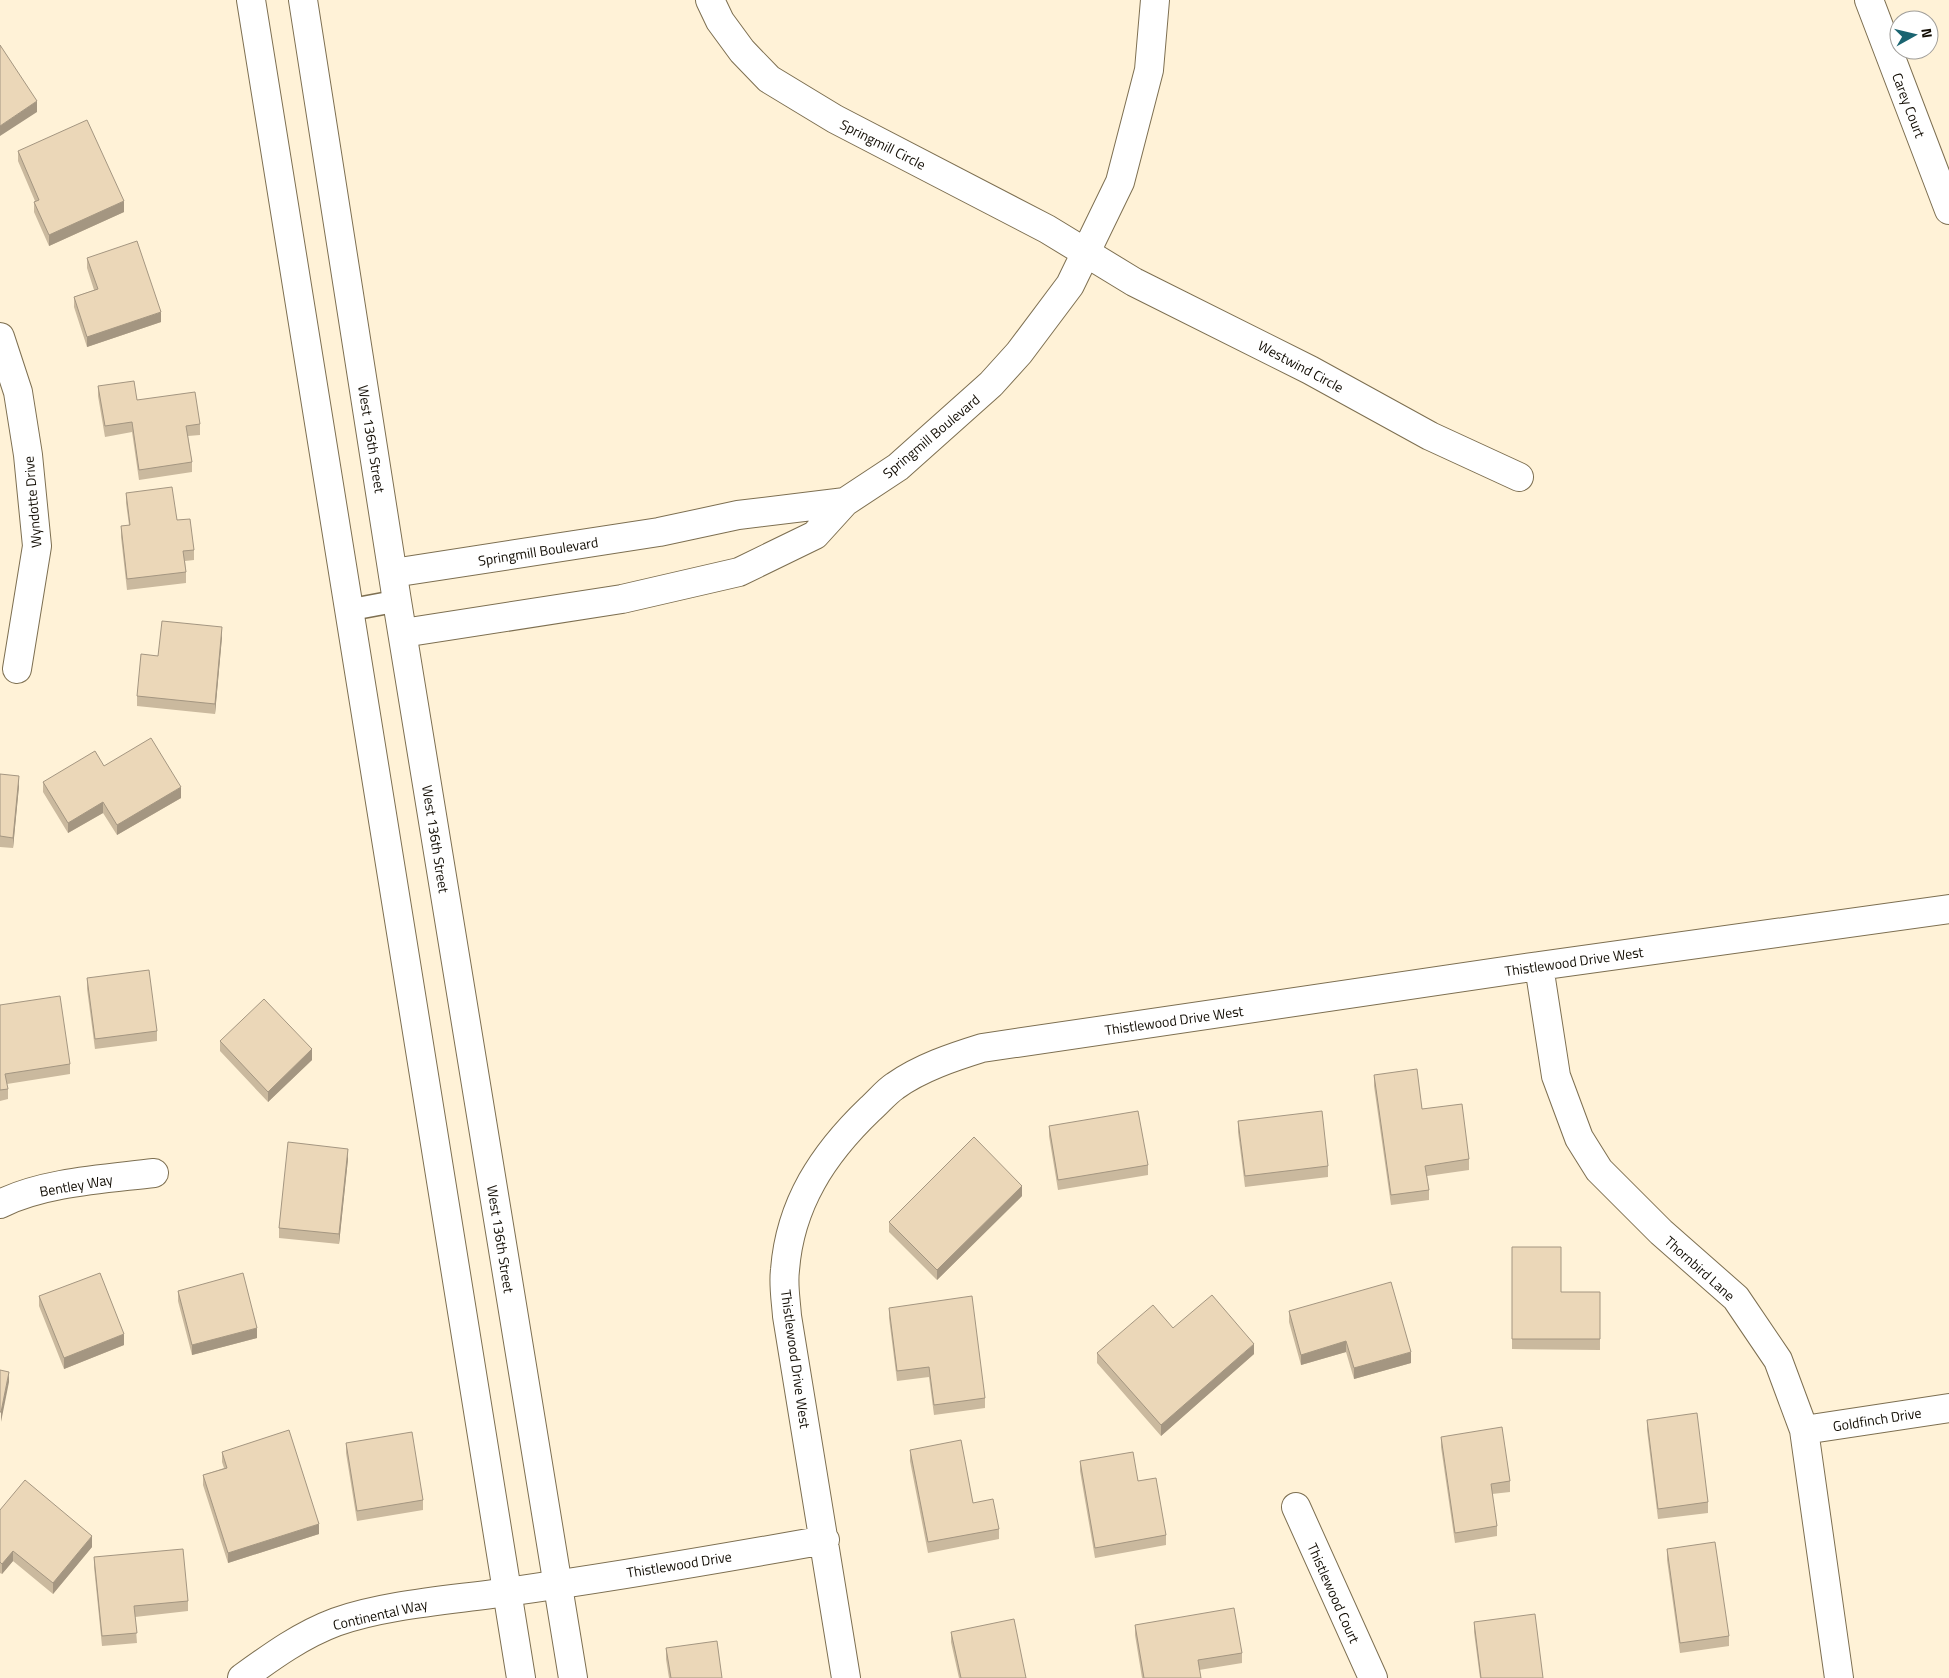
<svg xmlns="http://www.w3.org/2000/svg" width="1949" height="1678" viewBox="0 0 1949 1678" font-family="'Titillium Web',sans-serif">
<rect width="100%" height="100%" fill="#fff2d7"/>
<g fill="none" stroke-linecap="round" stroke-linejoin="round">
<defs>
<path id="service" d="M349,610l48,-9"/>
<path id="minor" d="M710,0l10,21 22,30 27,28 66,40 212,110 87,53 176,88 120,66 89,41
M1869,0l80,210
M0,337l18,55 10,63 9,91 -20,123
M393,573l266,-41 79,-17 107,-13 53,-35 93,-83 28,-31 51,-68 50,-103 29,-112 6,-70
M403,633l219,-34 117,-27 76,-37 30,-33
M1539,966l17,110 23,62 20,32 62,62 75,66 42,62 26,70 35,248
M0,1204c44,-22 105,-25 154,-31
M1804,1430l145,-22
M1296,1507l77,171
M242,1678c29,-21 59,-43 94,-56 51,-18 117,-22 171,-30 106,-15 212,-33 318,-52
M846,1678l-59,-362c-1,-15 -4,-31 -2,-46 5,-66 38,-116 85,-161 8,-7 16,-17 25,-23 25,-18 58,-29 87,-38l557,-82 410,-57"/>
<path id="tertiary" d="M251,0l270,1678
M303,0l94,601 176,1077"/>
</defs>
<!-- service casing -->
<use href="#service" stroke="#7d6f51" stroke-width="24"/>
<!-- minor casing -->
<use href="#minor" stroke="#7d6f51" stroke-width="30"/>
<!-- tertiary casing -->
<use href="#tertiary" stroke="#7d6f51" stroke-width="30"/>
<!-- service -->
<use href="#service" stroke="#fff" stroke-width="21"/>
<!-- minor -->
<use href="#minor" stroke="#fff" stroke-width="28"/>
<!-- tertiary -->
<use href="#tertiary" stroke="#fff" stroke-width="28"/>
</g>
<!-- wall -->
<path fill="#cab99e" d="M18,151l106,61 -75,34 -15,-34v-10l1,-1 -17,-40z
M87,258l74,64 -74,25 -13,-40v-10l20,-7 -7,-22z
M98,386l102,38v11l-12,1 4,26v10l-53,8 -7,-48 -27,5 -7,-41z
M126,493l51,27 17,30v10l-9,1 1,11v11l-59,7 -6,-53v-11l8,-1 -3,-22z
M222,637l-7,77 -78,-8v-10l21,-40z
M104,766l77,32 -64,37 -14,-22 -35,20 -25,-41v-10z
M0,774l19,12 -6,62 -13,-1z
M87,978l70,53v10l-62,8 -8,-60z
M0,1005l70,59v10l-63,10 1,5v10l-8,2z
M220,1041l92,19 -44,42 -48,-51z
M1374,1075l48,34 47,50v11l-42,6 2,14v10l-38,5 -17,-119z
M1238,1121l90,45v11l-83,10 -7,-55z
M1049,1126l99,39v10l-90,15 -9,-54z
M348,1159l-9,85 -60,-6v-10z
M1022,1196l-85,84 -48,-48v-10z
M1512,1247l49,45h39v58l-88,-1z
M178,1291l79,47 -65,17 -14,-54z
M39,1296l85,49 -60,24 -25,-63z
M889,1308l96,90v10l-51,7 -5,-38 -32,4 -8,-63z
M1289,1311l122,52 -57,16 -8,-27 -45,13 -12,-43z
M1097,1353l157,1 -93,82 -64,-73z
M1647,1420l61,82v11l-50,6 -11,-89z
M1441,1437l69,44v11l-18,2 5,32v10l-42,7 -14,-96z
M346,1443l77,57v10l-66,11 -11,-68z
M910,1450l63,53 26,26v10l-71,14 -18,-92z
M222,1452l97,82 -91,29 -25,-78v-10l21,-7 -2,-6z
M1080,1461l86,74v10l-71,13 -15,-87z
M0,1510l92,37 -39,47 -40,-33 -11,13 -2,-1z
M1667,1549l62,87v10l-49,7 -13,-93z
M94,1557l94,44v10l-53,6 2,26 -35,3 -8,-79z
M1474,1622l69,56h-63l-6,-46z
M1135,1625l107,28v10l-43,7 2,8h-59l-7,-43z
M951,1632l75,46h-67l-8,-36z
M666,1648l56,30h-53l-3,-19z"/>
<!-- shaded-wall -->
<path fill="#a49681" d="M37,101v11l-37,24v-10z
M124,201v11l-75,34v-11z
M161,312v10l-74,25v-10z
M222,627v10l-7,77v-10z
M19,776v10l-6,62v-10z
M181,787v11l-64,37v-10z
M103,802v11l-35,20v-10z
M312,1049v11l-44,42v-10z
M348,1149v10l-9,85v-10z
M1022,1186v10l-85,84v-10z
M257,1328v10l-65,17v-10z
M124,1334v11l-60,24v-11z
M1346,1341v11l-45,13v-10z
M1254,1344v10l-93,82v-11z
M1411,1352v11l-57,16v-11z
M9,1372v10l-8,40v-10z
M319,1524v10l-91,29v-10z
M92,1536v11l-39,47v-11z
M13,1551v10l-11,13v-10z"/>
<!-- building -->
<path fill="#ebd7b8" stroke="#a49681" d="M0,45l37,56 -37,25z
M87,120l37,81 -75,34 -15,-33 5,-2 -21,-49z
M137,241l24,71 -74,25 -13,-40 24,-8 -11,-31z
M134,381l3,19 58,-8 5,32 -14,2 6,36 -53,8 -7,-48 -27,4 -7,-40z
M172,487l5,33 13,-1 4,31 -11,1 3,21 -59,7 -6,-53 9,-1 -4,-32z
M162,621l60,6 -7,77 -78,-8 4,-42 17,2z
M151,738l30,49 -64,38 -14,-23 -35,21 -25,-41 52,-31 9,15z
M0,774l19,2 -6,62 -13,-2z
M149,970l8,61 -62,8 -8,-61z
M60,996l10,68 -65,10 3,15 -8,1v-85z
M264,999l48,50 -44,43 -48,-51z
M1417,1069l5,40 40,-5 7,55 -44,7 4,24 -38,5 -17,-120z
M1138,1111l10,54 -90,15 -9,-54z
M1322,1111l6,55 -83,10 -7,-55z
M974,1137l48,49 -85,84 -48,-48z
M288,1142l60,7 -9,85 -60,-6z
M1512,1247h49v45h39v47h-88z
M100,1273l24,61 -60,24 -25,-62z
M243,1273l14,55 -65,17 -14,-54z
M1391,1282l20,70 -57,16 -8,-27 -45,14 -12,-44z
M1212,1295l42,49 -93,81 -64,-72 56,-48 20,23z
M972,1296l13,102 -51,7 -5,-38 -32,4 -8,-63z
M0,1370l9,2 -8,40h-1z
M1697,1413l11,89 -50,7 -11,-89z
M1502,1427l8,54 -19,3 6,42 -42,7 -14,-96z
M289,1430l30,94 -91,29 -25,-78 24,-7 -5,-16z
M412,1432l11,68 -66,11 -11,-68z
M961,1440l12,63 20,-4 6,30 -71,13 -18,-92z
M1133,1452l5,29 18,-3 10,57 -71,13 -15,-87z
M25,1480l67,56 -39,47 -40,-32 -11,13 -2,-2v-52z
M1715,1542l14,94 -49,7 -13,-94z
M183,1549l5,52 -54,5 3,27 -35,3 -8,-79z
M1234,1608l8,45 -44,7 3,18h-57l-9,-53z
M1535,1614l8,64h-62l-7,-56z
M1014,1619l12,59h-65l-10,-46z
M717,1641l5,37h-51l-5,-30z"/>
<g text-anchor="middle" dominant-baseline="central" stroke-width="4" stroke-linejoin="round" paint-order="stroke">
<!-- street labels -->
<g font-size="14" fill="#110c03" stroke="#fff">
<text transform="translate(1909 105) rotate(69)">Carey Court</text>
<text transform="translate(883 144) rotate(27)">Springmill Circle</text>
<text transform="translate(1301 366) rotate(28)">Westwind Circle</text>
<text transform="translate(931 436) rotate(-40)">Springmill Boulevard</text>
<text transform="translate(372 439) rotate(81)">West 136th Street</text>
<text transform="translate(32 502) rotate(-95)">Wyndotte Drive</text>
<text transform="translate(538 551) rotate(-9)">Springmill Boulevard</text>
<text transform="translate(436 839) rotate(81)">West 136th Street</text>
<text transform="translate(1574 961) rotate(-8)">Thistlewood Drive West</text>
<text transform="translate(1174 1020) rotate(-8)">Thistlewood Drive West</text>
<text transform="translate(76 1185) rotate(-10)">Bentley Way</text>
<text transform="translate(501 1239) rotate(81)">West 136th Street</text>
<text transform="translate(1700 1268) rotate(42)">Thornbird Lane</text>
<text transform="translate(796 1359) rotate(82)">Thistlewood Drive West</text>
<text transform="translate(1877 1419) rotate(-9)">Goldfinch Drive</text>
<text transform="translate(679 1564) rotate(-9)">Thistlewood Drive</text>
<text transform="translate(1334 1593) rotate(66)">Thistlewood Court</text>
<text transform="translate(380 1614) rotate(-13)">Continental Way</text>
</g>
</g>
<!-- north arrow -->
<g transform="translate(1914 35) rotate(82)"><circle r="24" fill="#ffffff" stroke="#a09e9a"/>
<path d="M0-4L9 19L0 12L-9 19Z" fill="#1a6471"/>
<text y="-8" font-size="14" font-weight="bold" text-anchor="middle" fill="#110c03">N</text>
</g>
</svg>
